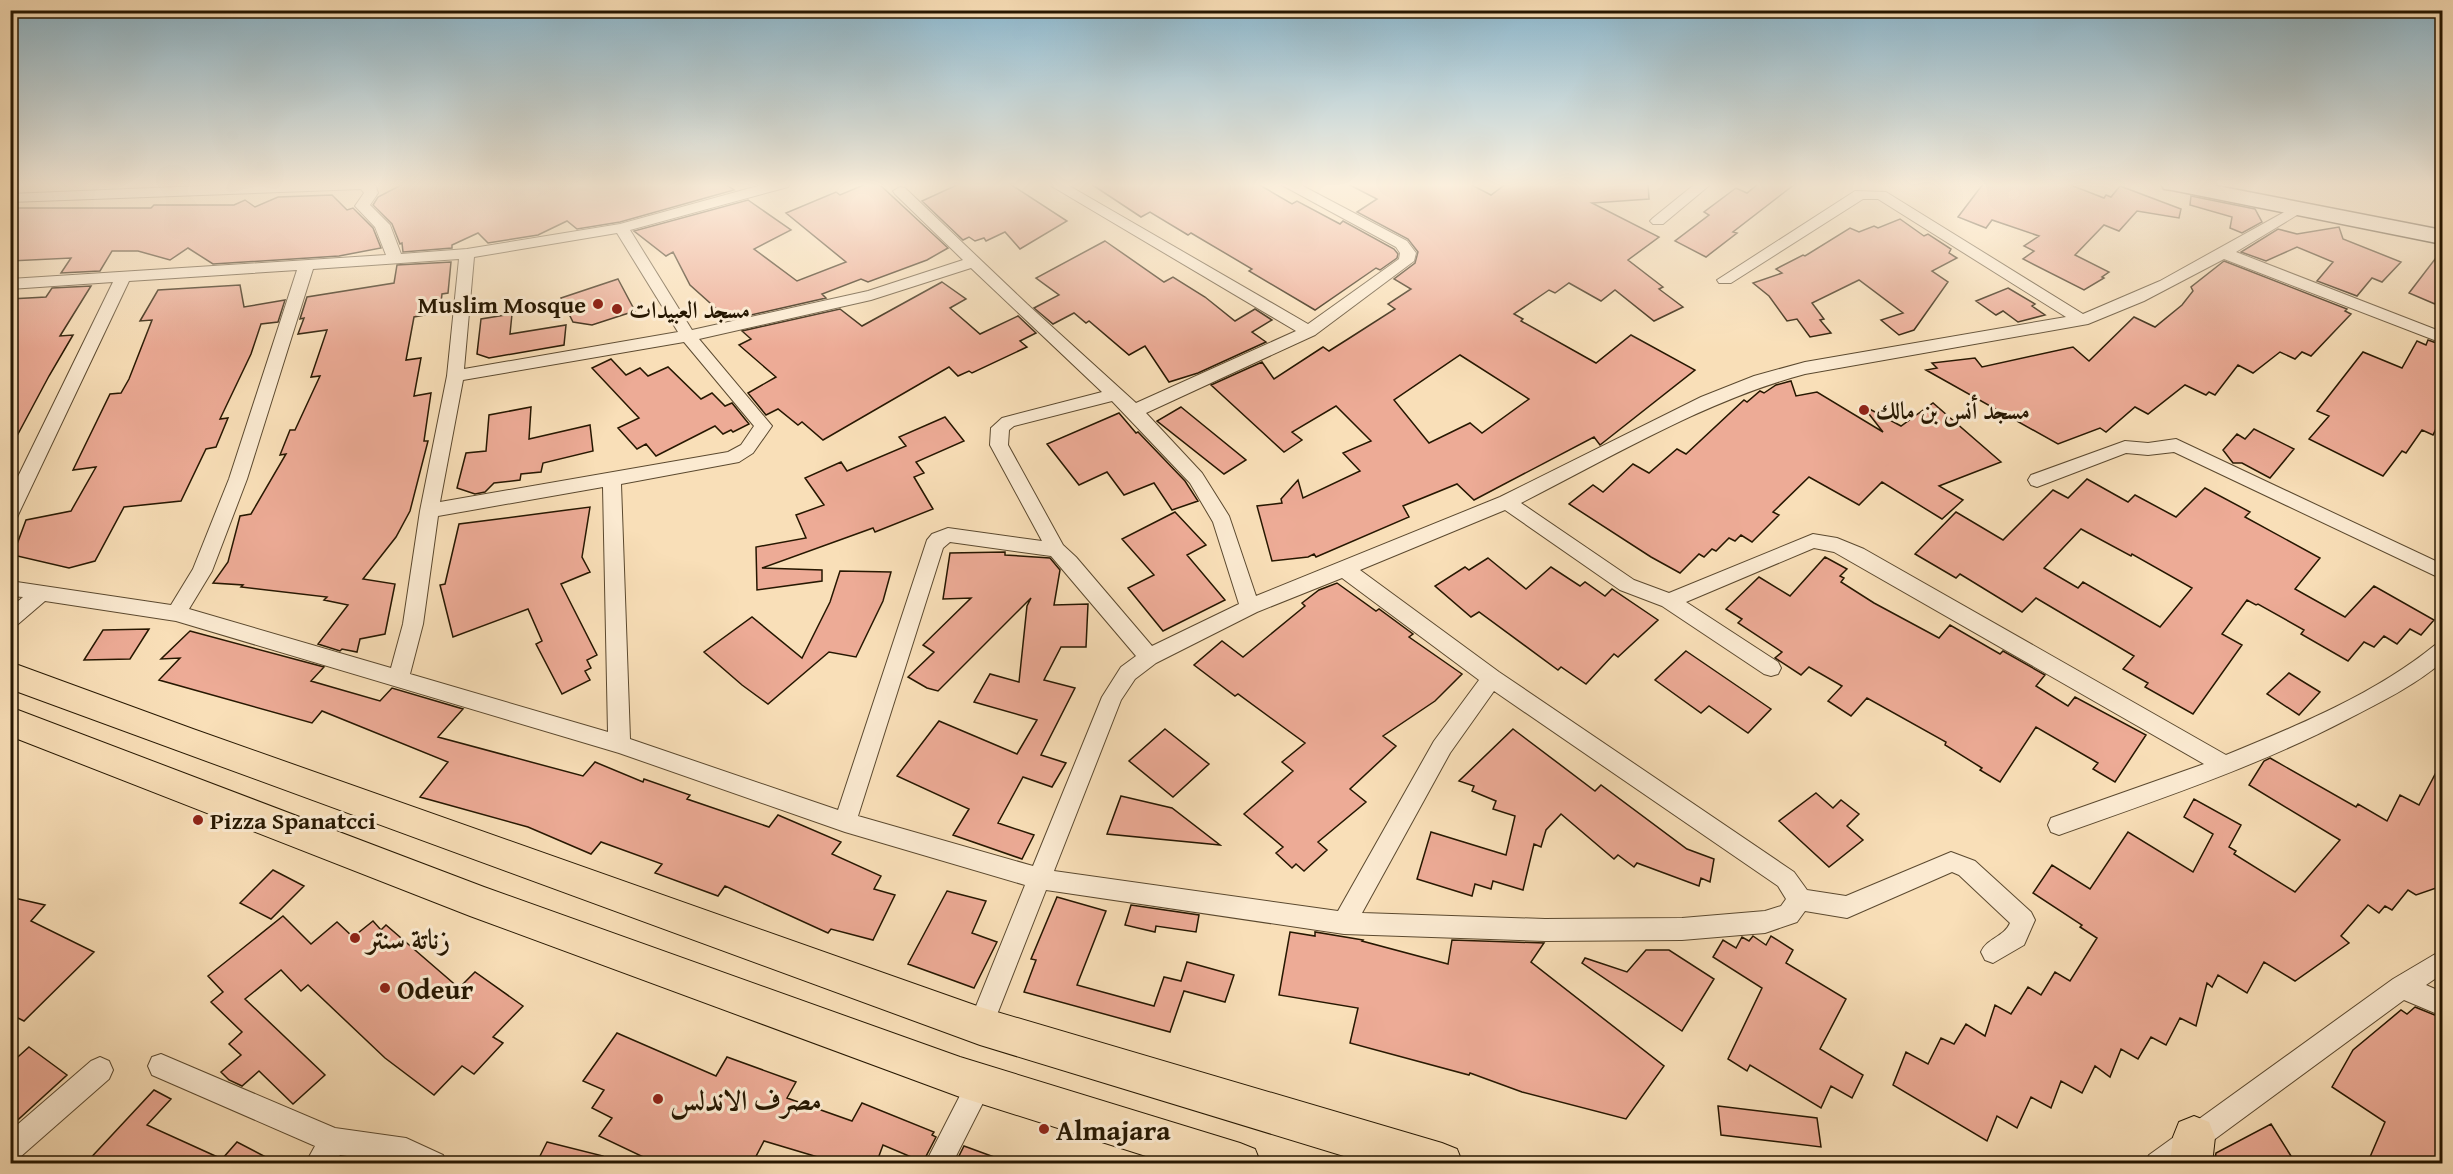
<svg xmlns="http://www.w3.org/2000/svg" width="2453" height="1174" viewBox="0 0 2453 1174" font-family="'Gentium Book Plus',Amiri,serif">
<rect width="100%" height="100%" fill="#f9dfb8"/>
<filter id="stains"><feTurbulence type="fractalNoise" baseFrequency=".00333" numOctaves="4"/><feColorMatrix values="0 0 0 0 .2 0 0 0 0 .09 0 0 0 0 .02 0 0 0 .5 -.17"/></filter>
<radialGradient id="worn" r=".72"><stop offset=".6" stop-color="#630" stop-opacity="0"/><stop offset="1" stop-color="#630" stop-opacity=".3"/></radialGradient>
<!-- building -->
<path fill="#edab96" stroke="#261701" stroke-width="1.5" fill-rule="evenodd" d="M403,184h322l9,6 -114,32 -43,7 -10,-8 -29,14 -50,8 -10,-10 -26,12v3l-49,4 -1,-9 -2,1 -8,-20 -19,-19 5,-8z
M866,184h13l69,64 -21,12 -59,22 -7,-3 -39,15 4,4 -97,22 -39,-35 -17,-33 -7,4 -32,-25 114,-31 43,30 -37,19 43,32 49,-19 -60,-49 50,-21 4,3z
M959,184h51l57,37 -47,28 -15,-17 -19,9 -2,-3 -9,3 -6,-4 -6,3 -41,-39z
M1091,184h167l34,20 5,-3 43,23 3,-3 51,28 4,5 -1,4 -17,12 -4,-2 -61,42 -66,-39 3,-2 -61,-36 -3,2 -38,-23 -9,5z
M1348,184h122l21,11 15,-11h142l1,15 -57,4 67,34 -31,23 35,27 -4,2 24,18 -29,14 -39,-31 -14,11 -32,-18 -14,10 -6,-3 -35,24 9,5 -2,2 75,42 35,-28 64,35 -95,75 -6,-8 -120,63 -17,-16 -54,22 6,11 -93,40 -2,-3 -6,3 -36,4 -15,-55 25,-3 -1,-4 17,-19 5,18 57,-27 -17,-18 28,-12 -35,-35 -44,26 10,8 -18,12 -73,-67 51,-23 12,17 49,-32 6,4 19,-12 47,-30 -7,-5 23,-15 -17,-10 21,-16 3,-11 -10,-13 -51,-27 20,-13zM1460,355l69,44 -47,34 -12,-10 -41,20 -35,-43z
M1758,184h37l-62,48 4,1 -31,24 -31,-16 34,-26 -5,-3 32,-24 11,5z
M1983,184h85l36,14 2,-3 5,2 9,-11 61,23 -2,9 -42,-7 -18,20 -15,-6 -29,30 34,17 -7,5 2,1 -20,12 -61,-31 11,-8 -10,-5 15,-10 -47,-16 -6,8 -28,-11z
M332,195l15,15 6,-2 20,20 8,20 -42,8 -126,8 -25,-16 -18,12 -32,-9h-26l-12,20 -39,2 10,-15 -61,3v-53h141l3,-3h80l11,-5 10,7 23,-10z
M2191,196l64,13 7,13 -20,11 -12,-5 2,-11 -42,-12z
M1900,219l24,17 4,-2 23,15 -2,4 8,5 -25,13 16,11 -34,48 -15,5 -18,-15 22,-7 -44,-33 -47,23 12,16 -4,1 11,13 -21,4 -13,-18 -10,2 -18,-25 -16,-13 29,-10 -6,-4 27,-14 2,1 45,-28 9,4 15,-6 4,2z
M2339,227l4,12 58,23 -19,20 -10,-4 -15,18 -40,-15 16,-19 -36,-15 -31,14 -25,-9 37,-23 19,5z
M1105,241l59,41 9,-5 32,20 30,24 20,-12 17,11 -20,12 14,10 -68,31 -29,9 -24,-36 -16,9 -40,-34 -3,2 -12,-10 -21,11 -19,-16 25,-13 -23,-17z
M2442,250v57l-33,-14z
M2224,261l123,48 -2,2 6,3 -40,42 -9,-4 -7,7 -15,-7 -27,21 -15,-8 -23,30 -6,-3 -3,3 -21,-10 -37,29 -13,-7 -29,25 -6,-4 -42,16 -132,-74 11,-2 -5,-5 43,-5 7,9 91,-20 16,14 45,-44 21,10 27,-22 11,-14 -2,-4z
M451,262l-3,31 -6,1 -2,18 -26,5 -8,43 15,-2 -7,38 17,-3 -7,48h4l-18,70 -14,26 -33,42 32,5 -10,50 -25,5 -3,13 -15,-3 -2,2 -22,-7 30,-39 -24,-5 3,-3 -86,-10 2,-2 -30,-2 15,-21 12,-46 11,-2 35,-60 -6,1 10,-25h5l25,-54 -9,1 16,-47 -29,4 6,-16 -4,1 7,-22 87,-14 3,-18z
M618,279l17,32 -43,14 -19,-3 -12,-24z
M942,282l24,17 -16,9 30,26 38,-18 18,17 -16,8 7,6 -55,26 -3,-2 -11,5 -9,-9 -126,73 -21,-18 -4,3 -20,-16 -12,6 -18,-22 28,-16 -37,-32 12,-6 -9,-8 98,-22 22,17z
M240,285l4,22 41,-7 -7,22 -17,2 -10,30 -31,65 8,-1 -12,29 -10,2 -25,52 -57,6 -29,54 -26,7 -56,-13 13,-35 45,-9 25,-44 -23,3 37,-76 11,-1 8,-14 23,-59 -12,1 18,-31z
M91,286l-31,50 13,-1 -24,41 -39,73v-150l36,-2 6,-9z
M2008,288l27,16 -3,2 13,9 -27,7 -15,-11 -7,4 -20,-14z
M512,314l-2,20 56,-9 -2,20 -75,13 -12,-4 4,-35z
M2428,340l14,5v71l-9,19 -11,-5 -16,23 -4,-2 -19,25 -74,-37 20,-23 -12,-5 46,-59 39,16 15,-27 9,4z
M611,359l15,16 14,-7 8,8 20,-9 33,32 11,-6 13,13 7,-3 17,21 -16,8 -2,-2 -8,4 -8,-8 -59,30 -10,-12 -9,5 -19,-21 21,-10 -47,-50z
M1791,381l5,15 21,-4 66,40 -21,-27 39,21 32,-23 68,59 -62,24 24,14 -21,19 -60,-37 -23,23 -50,-28 -36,35 6,3 -27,27 -11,-7 -6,6 -6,-3 -13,13 -4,-2 -8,8 -5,-3 -19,19 -29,-16 -82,-53 24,-19 10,7 30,-28 16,9 28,-24 9,5 58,-54 3,2 13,-11 4,2 12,-8z
M531,407l-2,32 61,-14 3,26 -50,12 -2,9 -20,2 -1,6 -26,3 -9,9 -10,2 -18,-6 9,-35 20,-2 3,-36z
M1181,407l65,53 -22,14 -67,-53z
M1119,413l17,20 2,-1 47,49 13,20 -26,9 -18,-27 -30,12 -17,-23 -28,13 -32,-41z
M945,417l19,24 -48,21 8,11 -10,4 19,32 -58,23 -2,-4 -111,40 60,2v11l-65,9 -1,-43 50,-9 -10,-23 28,-10 -19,-27 36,-16 6,9 59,-25 -7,-9z
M2254,429l40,20 -24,29 -28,-15h-9l-10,-13 14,-16 8,5z
M2087,479l41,23 7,-7 41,22 29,-29 45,24 -5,5 75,41 -25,31 50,28 29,-31 60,34 -13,15 -11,-6 -13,15 -13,-8 -10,11 -10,-5 -16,19 -47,-27 3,-4 -46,-26 -2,1 -9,-5 -25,34 20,11 -49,69 -48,-27 3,-4 -25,-14 11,-13 -98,-58 -14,14 -62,-38 -4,4 -41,-24 41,-42 47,28 50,-50 15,8zM2081,529l50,27 1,-2 60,34 -32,39 -77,-45 -5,6 -34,-20z
M590,507l-8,50 8,15 -29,12 36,71 -10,5 4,8 -6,3 5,9 -28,14 -26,-50 6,-3 -14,-32 -75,28 -13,-52 5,-1 14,-60z
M1175,512l31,33 -19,10 38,45 -62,31 -35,-43 26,-13 -32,-36z
M1005,552v3l45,3 10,12 -6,35 34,-1 -2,43h-25l-17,33 31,8 -34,67 25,8 -14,24 -29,-10 -25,46 36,12 -12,24 -69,-24 16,-26 -72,-33 42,-55 78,33 20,-34 -63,-18 16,-28 29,8 8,-76 4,-8 -93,93 -11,-3 -19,-11 26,-25 -11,-7 48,-47 -28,1 7,-46z
M1825,557l22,12 -7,7 4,2 -3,4 33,21 65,35 11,-13 50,29 3,-3 42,24 -9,11 32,20 7,-9 71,38 -31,47 -22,-13 5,-6 -62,-36 -36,55 -20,-12 2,-2 -37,-23 1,-3 -79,-44 -16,18 -23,-15 14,-15 -33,-19 -8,8 -26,-17 7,-6 -44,-29 4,-4 -16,-10 33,-32 31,19z
M1488,558l38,31 25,-22 29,19 5,-4 20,14 7,-7 46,31 -40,37 -4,-3 -28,30 -25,-17 -3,3 -79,-58 -8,5 -36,-31 30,-19 4,3z
M840,571l51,1 -8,29 -27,56 -27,-5 -61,52 -26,-19 -38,-33 48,-35 50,41 28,-56z
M1337,583l39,28 3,-2 34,25 -4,3 53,37 -27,27 -52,35 13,10 -46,43 16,13 -48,40 9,8 -23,21 -8,-7 -4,4 -16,-15 7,-6 -39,-33 49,-43 -11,-9 23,-19 -67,-49 -3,2 -41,-31 28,-24 21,16 62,-51 -3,-3 17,-13z
M149,629l-19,30 -46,1 19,-30z
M190,631l134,36 -13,14 69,20 12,-13 71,21 -25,28 145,39 12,-14 48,20 1,-3 46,16 -3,4 82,28 9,-12 63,27 -9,12 49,22 -7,13 21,6 -22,45 -42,-11 -3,4 -103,-47 -7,10 -63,-23 7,-9 -61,-22 -10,12 -63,-27 -108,-30 28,-35 -126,-51 -10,12 -153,-43 21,-22 -19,1z
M1686,651l85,58 -23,24 -39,-27 -8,7 -46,-33z
M2289,673l31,19 -21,23 -32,-21z
M1165,729l44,35 -36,33 -44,-36z
M1513,729l82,62 6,-6 86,64 27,10 -4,23 -9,-4 -2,8 -62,-23 -3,4 -16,-12 -4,4 -53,-45 -15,16 -5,17 -7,-3 -11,46 -30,-9 -2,8 -16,-5 -3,12 -55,-17 14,-47 75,23 9,-39 -22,-7 3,-8 -24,-10 2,-5 -15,-5z
M2270,758l86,49 2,-3 29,17 13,-26 19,10 23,-44v125l-26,9 -8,-5 -16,20 -7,-4 -6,7 -11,-8 -27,31 8,7 -54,38 -31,-19 -17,31 -29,-18 -6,12 -5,-4 -11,43 -16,-8 -14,27 -15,-8 -13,22 -17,-10 -11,28 -15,-11 -13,27 -21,-12 -10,27 -20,-11 -14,31 -20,-12 -10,25 -94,-56 13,-33 22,12 13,-26 13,6 12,-20 19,12 10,-31 16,9 17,-27 13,8 14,-23 15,9 27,-43 -17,-11 2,-2 -49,-32 19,-28 38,24 38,-57 65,40 20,-38 -29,-17 10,-18 47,26 -12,22 7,4 -2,3 61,38 45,-52 -91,-55 15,-24z
M1816,793l17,15 8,-8 18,14 -12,12 16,14 -34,27 -50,-46z
M1121,796l51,12 48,37 -113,-11z
M273,870l31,16 -33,33 -31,-16z
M947,891l39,10 -14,32 25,9 -23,46 -66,-24z
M10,897l35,8 -14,16 63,31 -70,69 -14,-7z
M1057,897l49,14 -29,74 77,21 10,-29 17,4 6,-19 47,13 -9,27 -41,-11 -14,41 -146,-40 12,-32 -5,-1z
M1131,905l68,10 -3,17 -40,-6 -1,6 -30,-7z
M283,916l28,28 26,-22 16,15 20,-16 8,9 5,-5 73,63 16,-16 48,34 -30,31 10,6 -29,31 -12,-8 -28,29 -49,-37 -77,-73 -7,6 -20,-21 -36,29 80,76 -32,29 -34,-33 -17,15 -13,-6 -8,-8 20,-17 -12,-11 13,-12 -31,-30 12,-10 -15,-16z
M1290,932l25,4v-4l48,8 -1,1 86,23 4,-24 92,3 -13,19 133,104 -38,53 -104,-27 -52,-19 -1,2 -119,-32 8,-35 -79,-13z
M1753,936l13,9 5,-9 22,14 -7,13 60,36 -26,50 43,26 -11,23 -21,-12 -10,22 -71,-43 -3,6 -19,-12 34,-71 -49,-31 10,-17 13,8 6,-11 7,4z
M1646,950h23l45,29 -32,52 -100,-68 3,-5 42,14z
M2415,1007l27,11v146h-75l18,-42 -53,-35 21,-37 48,-40 6,4z
M617,1033l99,43 11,-19 69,25 -9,16 65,23 10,-18 72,29 -2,3 4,2 -13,25 -40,-17 -7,19h-35l-77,-23 -12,23h-94l-59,-28 13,-18 -20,-10 12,-18 -21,-9z
M29,1047l38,28 -57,52v-63z
M154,1090l17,9 -24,26 75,34 15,-17 42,22h-194z
M1718,1106l99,12 4,29 -100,-12z
M2271,1124l25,40h-82l2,-11z
M547,1142l56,14v8h-67z
M964,1146l41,15 -1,3h-49z"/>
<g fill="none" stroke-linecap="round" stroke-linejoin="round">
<defs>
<path id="street" d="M247,184h128l3,9 -8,12 20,20 11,29 66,-5 153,-25 145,-40h25l-2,3 -158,43 62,100 176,-39 95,-31 -68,-66 -2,-3 7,-4 5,1 122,116 109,99 160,-72 -248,-147h18l242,140 91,-65 1,-6 -4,-6 -116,-63h19l108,57 9,12 -2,8 -99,74 -169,78 56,60 27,43 27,80 244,-99 201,-100 53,-21 51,-14 261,-45 -188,-118h-15l-132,84h-12l-2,-3 138,-89 31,1 197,122 77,-33 137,-76 5,1 2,3 -2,3 -66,40 206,80v11l-218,-84 -80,42 -56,23 -283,50c-100,27 -191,82 -284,129l113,77 35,13 144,-59 24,4 27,11 362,206c71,-29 149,-61 209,-110l7,-2v19c-28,24 -61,40 -94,57 -92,48 -191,81 -289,116l-8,-3 -3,-7 3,-7 153,-54 -370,-212 -20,-4 -128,54 92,60 3,6 -3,6 -7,2 -7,-2 -102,-68 -42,-16 -115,-80 -145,60 139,102 295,200 13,18 39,6 105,-44 24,9 56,51 4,8 -11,25 -31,18 -8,-3 -4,-8c6,-14 23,-15 29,-29l-51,-48 -7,-3 -105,46 -42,-7 -8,11 -32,11 -83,7 -137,1 -201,-7 -298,-44 -57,145 -9,3 -9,-3 -3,-9 57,-141 -180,-53 -226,-79 -443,-132 -131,-20 -28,24 -7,3v-20l13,-11 -13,-1v-15l161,24 22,-36 36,-90 68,-209 -168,11 -110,232 -2,5 -7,2v-27l103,-211 -103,7v-10l376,-24 -11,-28 -20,-21 9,-13 -3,-4 -351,13v-8zM617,233l61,99 -214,37 10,-112zM459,259l-12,117 -27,135 -17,113 -12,44 -202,-59 23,-38 35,-92 66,-210zM971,268l131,124 -100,26 -11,10 -1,17 52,96 -94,-13 -16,6 -5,6 -89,270 -208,-71 -9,-255 118,-22 14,-9 19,-27 -73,-87 172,-39zM684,342l70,84 -13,19 -13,7 -288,50 23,-122zM1112,401l78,82 23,39 26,82 -87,42 -76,-89 -13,-12 -55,-100 1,-15 5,-4zM603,487l5,245 -198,-58 13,-50 15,-108zM950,542l101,14 85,100 -15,11 -19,30 -69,169 -175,-50 85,-268zM1342,578l137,102 -45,61 -96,170 -284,-40 67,-171 14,-21 21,-16 101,-51zM1494,691l284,195 8,13 -5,7 -16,5 -83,7 -137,1 -183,-6 88,-160z
M1695,184h16l-48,40h-10l-3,-3 3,-3z
M2176,439l266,125v15l-268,-127 -26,3 -22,-2 -89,34 -6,-2 -3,-5 3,-5 94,-34 23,2z
M2442,950v24l-16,11 16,7v24l-38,-16 -223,164h-36l4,-9 244,-176z
M161,1054l174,74 71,10 37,17 4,9h-45l-62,-9 -6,9h-29l10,-18 -163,-71 -4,-9 4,-9z
M100,1057l9,4 4,9 -4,9 -90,79 -9,4v-31l81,-70z
M980,1070l9,4 4,9 -41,81h-27l46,-90z"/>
<path id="secondary" d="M2161,184h46l235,46v14l-270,-54 -8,-1z"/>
<path id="primary" d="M10,662l183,67 787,278 462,136 15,6 6,15h-93l-390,-119 -970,-356z
M10,707l474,180 476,170 280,86 15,6 6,15h-90l-211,-67 -490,-181 -460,-180z
M2194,1116l15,6 6,15 -3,27h-42l3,-27 6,-15z"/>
</defs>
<!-- street casing -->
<use href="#street" stroke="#5b492f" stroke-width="2"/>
<!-- secondary casing -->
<use href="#secondary" stroke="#261701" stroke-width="3"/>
<!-- primary casing -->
<use href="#primary" stroke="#261701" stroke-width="2"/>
<!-- street -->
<use href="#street" fill="#fbead1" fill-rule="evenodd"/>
<!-- secondary -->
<use href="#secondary" fill="#fbead1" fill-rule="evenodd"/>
<!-- primary -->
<use href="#primary" fill="#f9dfb8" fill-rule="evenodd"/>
</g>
<!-- sky -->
<linearGradient id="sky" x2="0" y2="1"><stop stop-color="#8ab8d0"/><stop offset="0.53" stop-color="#fcf1df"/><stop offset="1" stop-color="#fcf1df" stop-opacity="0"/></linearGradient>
<rect width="2453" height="349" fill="url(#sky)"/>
<!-- markers -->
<g fill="#8f2418" stroke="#fbead1" stroke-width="2">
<circle cx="598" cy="304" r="6"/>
<circle cx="617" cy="309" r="6"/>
<circle cx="1864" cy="410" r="6"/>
<circle cx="198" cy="820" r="6"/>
<circle cx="355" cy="938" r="6"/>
<circle cx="385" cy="988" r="6"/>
<circle cx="658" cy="1099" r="6"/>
<circle cx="1044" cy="1129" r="6"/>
</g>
<g text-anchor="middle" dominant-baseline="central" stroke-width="6" stroke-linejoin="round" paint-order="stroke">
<!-- poi labels -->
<g font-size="24" font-weight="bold" fill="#261701" stroke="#fbead1" text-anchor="start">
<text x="586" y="304" text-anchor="end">Muslim Mosque</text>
<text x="629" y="309">مسجد العبيدات</text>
<text x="1876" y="410">مسجد أنس بن مالك</text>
<text x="210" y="820">Pizza Spanatcci</text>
</g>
<!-- near-poi labels -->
<g font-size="28" font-weight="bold" fill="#261701" stroke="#fbead1" text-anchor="start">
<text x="367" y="938">زناتة سنتر</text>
<text x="397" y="988">Odeur</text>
<text x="670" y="1099">مصرف الاندلس</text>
<text x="1056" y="1129">Almajara</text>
</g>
</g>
<!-- margin -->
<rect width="2453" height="1174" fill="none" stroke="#f9dfb8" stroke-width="36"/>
<rect x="12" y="12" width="2429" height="1150" fill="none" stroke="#261701" stroke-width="3"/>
<rect x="18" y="18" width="2417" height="1138" fill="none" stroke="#261701" stroke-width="1.5"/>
<rect width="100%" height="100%" filter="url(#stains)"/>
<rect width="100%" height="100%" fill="url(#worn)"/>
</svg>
